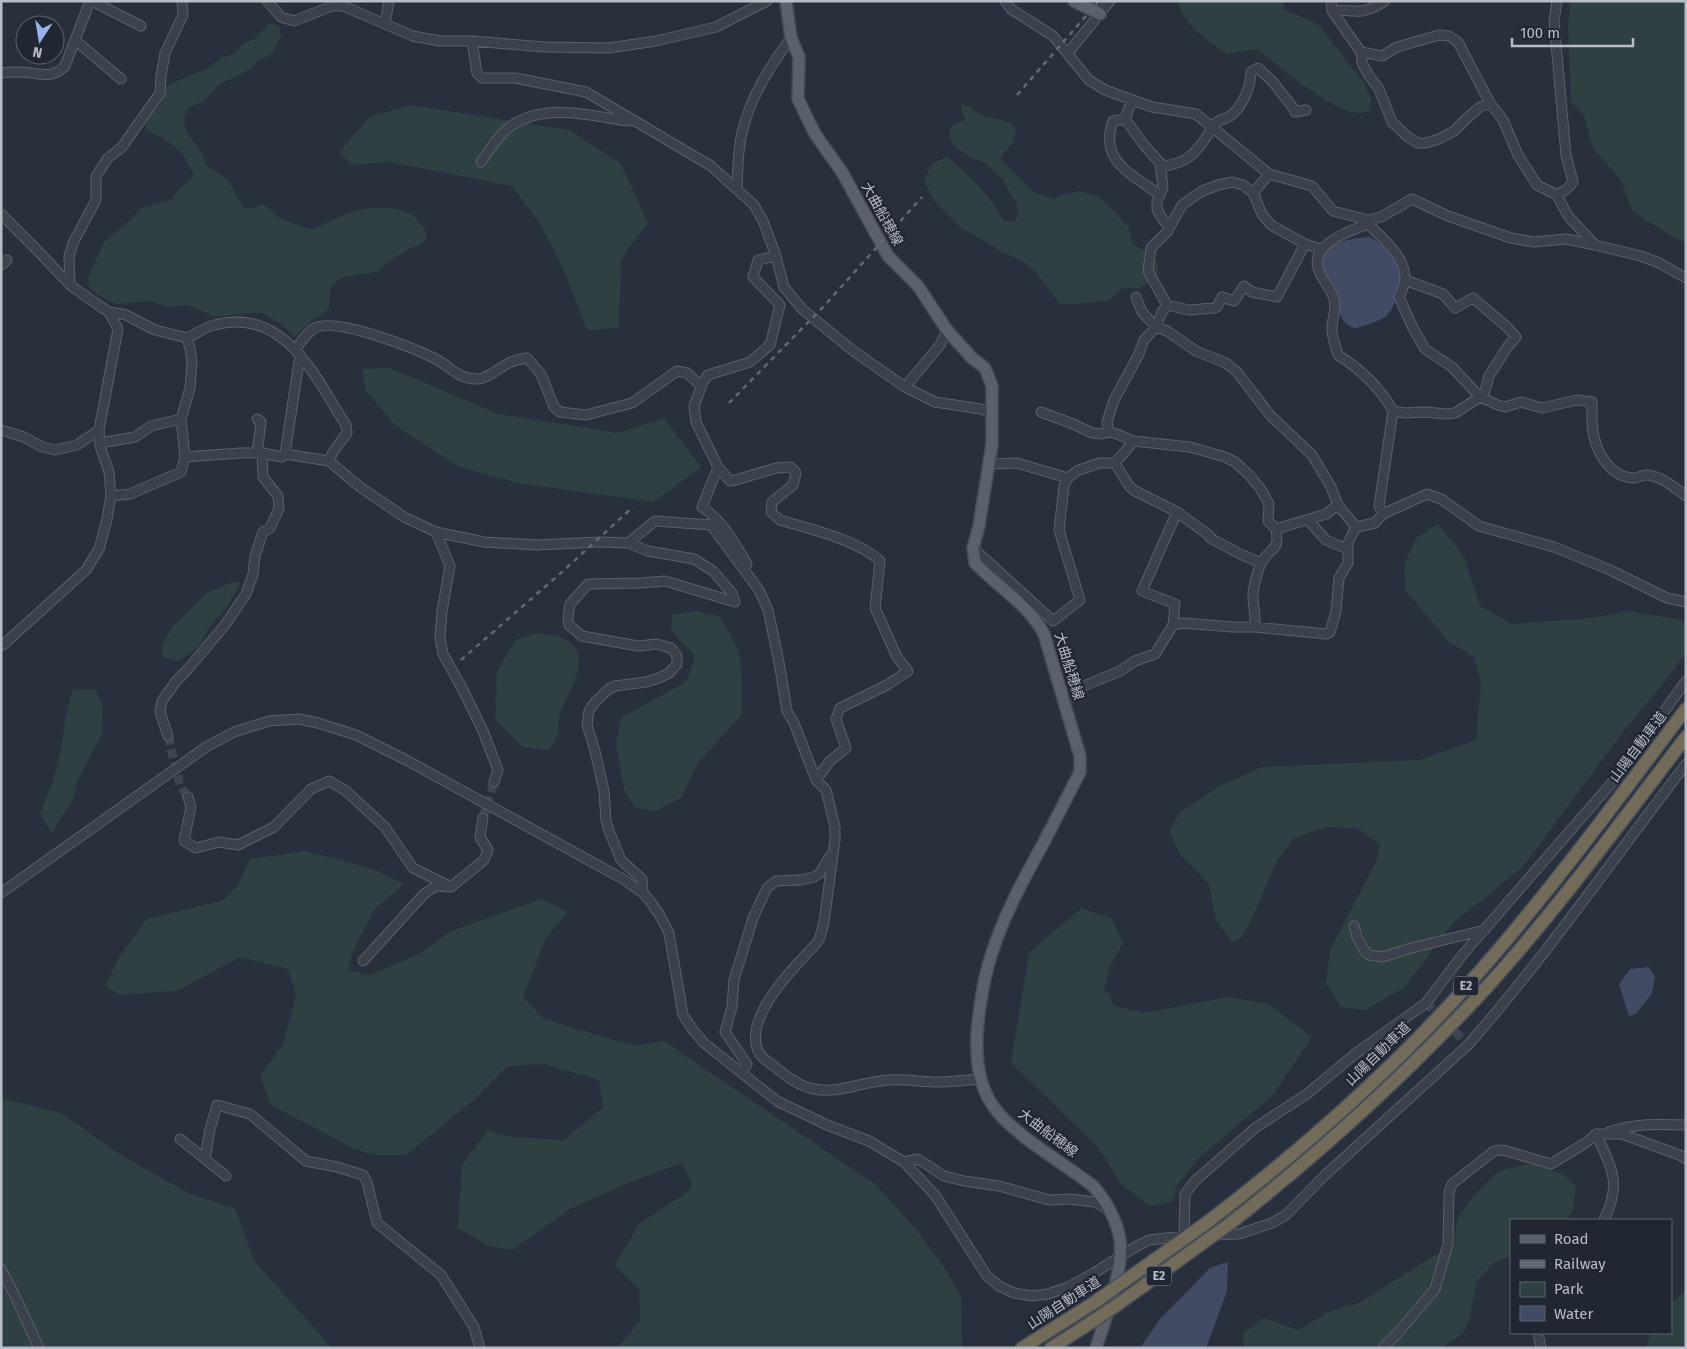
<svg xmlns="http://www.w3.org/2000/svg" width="1687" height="1349" viewBox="0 0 1687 1349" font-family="'Fira Sans','Noto Sans JP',sans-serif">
<rect width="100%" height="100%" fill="#29303d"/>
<!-- green -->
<path fill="#2e4042" d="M1178,1h106l-1,8 36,16 45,58 7,17 -2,11c-3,1 -5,2 -8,2 -24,2 -84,-48 -104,-64l-31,5c-17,-13 -44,-29 -48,-53z
M1570,1h116v242l-13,-6 -40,-25 -12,-32 -27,-30 -11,-36 -12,-12 -3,-70z
M269,23l10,3 2,10 -9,18 -14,6 -6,7 -9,6 -23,11 -18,18 -14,6c-14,28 18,36 17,57l17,10 7,7 14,25 9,2 10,-5 8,5 7,7 27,12 10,1 36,-17 19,-4h22l20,5 13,15 3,9 -6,8 -11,3 -26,17 -7,7 -30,4 -10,4 -7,8 -1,20 -7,7 -9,4 -18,18 -14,-13 -19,-11h-16l-30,4 -28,-12 -21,2 -10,-4 -10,-2 -30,3 -19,-9 -8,-7 -2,-10 16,-36 23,-19 14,-15 30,-8c6,-10 15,-16 23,-25l-11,-21 -19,-16 -18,-7c-1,-15 12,-20 17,-32 2,-4 2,-8 3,-12l4,-3 41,-17 11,-11 5,1 9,-4 6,-8 14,-7z
M962,104c8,3 13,8 21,11 15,7 20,1 33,14l-3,13 -13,17 33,33 21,7 8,-4 17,-4 21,6 28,29 5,18 14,8 11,11 -1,13c-13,11 -16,14 -34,12l-15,13 -37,3h-11l-24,-32 -15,-12 -23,-9 -3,-4 -34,-19 -25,-25 -12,-22 7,-16 16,-9 33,31 15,19 8,14 11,2 4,-7 -1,-11 -15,-25 -16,-16 -15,-5 -19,-14 -3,-9 3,-10 13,-5 -4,-10z
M411,105l158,25 52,34 27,59 -21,27 -6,12 -2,66 -32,2 -24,-62 -22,-43 -29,-39 -123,-24 -37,3 -13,-13 31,-35z
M390,368l108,46 120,19 46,-15 37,49 -47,35 -136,-19 -59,-16 -64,-42 -29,-34 -4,-22z
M1438,524l26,33 16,49 32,18 79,-6 36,-7 50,8 9,3 -1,32 -23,31 -39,47 -101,136 -70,56 -48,64 -39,22 -24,-3 -15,-23 4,-34 47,-90 3,-16 -24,-16 -30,-1 -32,11 -17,23 -28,64 -7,12 -10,5 -16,-21 -7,-37 -30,-31 -10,-22 12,-20 39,-25 42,-19 157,-7 57,-20 5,-57 -7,-26 -25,-15 -44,-52 -1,-25 12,-27z
M233,582h8l-13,23 -19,23 -10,18 -20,15 -17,-4v-13l12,-19 34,-33z
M694,611l25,5c7,11 14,22 19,35 6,19 3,43 4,63l-44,49 -17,35 -25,13 -21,-3 -11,-19 -8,-44 5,-28 20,-10 46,-26 8,-25 -24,-26 1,-15z
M536,633c63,4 43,40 24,80 -3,7 0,16 -3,23 -2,5 -5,9 -8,14l-26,-3 -28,-27 2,-49 19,-31z
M95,689l8,17 -1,27 -25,49 -5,21 -9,11 -11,19 -12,-19 13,-34 9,-35 4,-32 7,-23z
M306,851l67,18 31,15 -30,26 -22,43 -4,17 21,5 49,-20 33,-24 91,-32 26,13 -22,26 -23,59 21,22 90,27 30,-5 212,144 42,47 28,38 15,27 1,51h-345l23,-27 -1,-32 -24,-24 24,-41 50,-33 3,-7 -10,-21 -52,19 -60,27 -58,41 -23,-4 -31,-18 4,-63 26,-35 22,7 54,3 39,-33 -4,-27 -56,-16 -35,2 -34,34 -68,55h-31l-21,-6 -83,-44 -11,-29 22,-30 14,-50 -8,-27 -48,-12 -63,34 -58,4 -13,-10 13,-28 28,-38 77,-19 15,-17 11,-24z
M1082,908l30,11 11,24 -13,23 -6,25 5,3 5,12 29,7 85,-16 40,7 44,33 -40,59 -72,61 -23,28 -5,17 -22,4 -29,-22 -15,-25 -11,-15 -84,-81 18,-111z
M1,1098l60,15 60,42 69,39 45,14 20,54 77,86h-331z
M1531,1163l32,11 13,13 -3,23 -6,10h-56v36l-16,6 -18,19 -8,39 -5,12 -21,15 -6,1h-193l-1,-15 21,-15 35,12 29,-18 31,-9 94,-59 5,-27 15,-20 26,-26z
M1686,1290v58h-40l5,-15h20v-29z"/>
<!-- water -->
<path fill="#414c64" d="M1370,237c28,18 37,26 27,59 -2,6 -6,17 -11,20 -7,6 -21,9 -29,12 -17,1 -23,-31 -27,-44 -2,-6 -7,-11 -8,-18 -1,-3 1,-8 2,-11 11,-15 30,-17 46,-18z
M1649,967l6,10 -3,16 -16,21 -7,2 -10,-32 11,-15z
M1228,1262l-1,29 -21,57h-66l20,-29 50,-51z"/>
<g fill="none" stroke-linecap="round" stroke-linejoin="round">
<!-- minor-tunnel -->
<path stroke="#3e4552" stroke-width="9" stroke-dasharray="9 4.5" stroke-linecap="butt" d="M168,736l12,49 8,12
M483,818l11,-36
M1426,1003l42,42"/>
<defs>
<path id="minor" d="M92,1l49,25
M267,1l14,16 13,4 38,-15h11l70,30 27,5h32l73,6 64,1 47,-7 60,-14 51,-26
M1005,1l6,8 42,27 36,44 16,10 47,17 44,7 73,60 43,12 21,25 35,9 13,-3 31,-18 36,17 63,22 23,4 32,-3 29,6 46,11 18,7 27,15
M1331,1l1,10 29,41 21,4 15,-9 42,-12 10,1 9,6 32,61 13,17 15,35 19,30 20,10 11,21 26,28
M1557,1l-3,20 12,134 7,27 -6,7 -10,6
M1332,11c10,-2 20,1 30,0 9,-1 16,-6 23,-10
M385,24l4,-23
M76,41l45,38
M472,41l5,32 5,5h33l71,14 125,74 43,39 9,16 13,35 8,31 18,22 50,41 53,37 30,15 46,7 11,5
M1361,52l1,11 6,11 11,15 13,33 17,16 9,5h8l13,-4 15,-8 13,-13 13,-11 10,-4
M1068,53l42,-52
M1,73c7,-1 14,-1 21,-1 17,1 29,8 43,-6l25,-65
M1132,100l-7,19 19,26 16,18 3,25 -6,13v8l6,11 6,6
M1125,119l-12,2c-15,41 21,54 47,74
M481,162c8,-11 16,-25 26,-33 33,-27 81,-14 119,-8l6,-1
M1160,163l5,3c23,-4 30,-12 42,-30 3,-4 5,-10 9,-13 4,-4 10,-4 14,-7 12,-8 21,-30 21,-44l7,-4 14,13 22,28 1,3 11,-2
M737,188c1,-23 1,-47 9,-69 9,-30 27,-57 45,-81
M1253,193l16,-19
M1,214l37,37 32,34 31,22 8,5 17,3 29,15 32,8c9,-4 18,-11 27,-13 71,-19 101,52 132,100l1,8 -14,19 -4,9
M1368,220v4c15,15 37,32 37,54 0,6 -3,13 -6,19l14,31 12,21 27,18 28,30 18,8 7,2 16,-5 21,6 35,-8 15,2c0,13 -1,29 4,42 6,17 19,34 38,34 3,0 7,-2 11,-3 14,-1 30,13 41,21
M1368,224c-17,6 -57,20 -50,44 3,11 13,20 16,31 3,9 -2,20 -2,30 0,9 4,18 6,26 22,14 43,34 55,56l-14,95 4,8
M1305,244l-28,53 -25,-5 -8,-6 -10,15 -12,-4 -5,10 -3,1 -25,2 -22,-5 -19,-34 3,-23 16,-16 15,-27 20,-14 16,-6 14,-3 11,3 10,8 9,21 9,11 34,19 16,5
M776,256l-18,4 -5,17 27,28 -10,40 -20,17 -42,13 -5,7 -9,24 2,16 22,45 12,14 6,-1 40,-12 15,-1 5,6 -3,12 -21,17 -1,10 9,8c30,9 78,20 100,41l-5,47 22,49 11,14 -21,14 -47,23 -4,11 10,29 -17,14 -13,18
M1,265l6,-5
M70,285l-1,-28 4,-14 23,-43v-24l12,-18 14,-11 38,-54 1,-17 4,-23 18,-38 -1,-14
M1136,297l6,15 14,15 11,4 29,20 30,12 11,9 33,43 42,40 19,32 7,18 18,22
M295,349c6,-6 11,-15 18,-20 19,-14 100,19 121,29 15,7 22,20 41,21 12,1 23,-11 34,-16 6,-3 12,-4 18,-5l14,16 13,33 6,5 26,3 46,-12 45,-32 10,2 14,13
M905,387l35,-42 7,-15
M1393,411l12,2 20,-1 21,2 9,-1 25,-16 5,-6 4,-15 19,-30 8,-9 -10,-11 -33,-28 -18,10 -12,-14 -38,-14
M1041,412l32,12 19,9 10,1 7,-2
M1,430l23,7 18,10 13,3 22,-5 22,-15
M1133,441l57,6 35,10 10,5 14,13 11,13 9,16 -1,17 8,8
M100,443l35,-6 16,-11 30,-7
M257,453l4,-31 -4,-3
M285,454l15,-99
M185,457l55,-4h22l20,4 3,-3 44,7 31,26 44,30 32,15 48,10 53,3 63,-3 28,1 20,8 46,8 19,12 19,22 3,9 -70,-21 -24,2 -53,1 -18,20 -2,13 1,8 13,11 56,10 19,-2 14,4 6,8v8l-8,9 -10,5 -13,4 -31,4 -6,3 -14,13 -6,9 -2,14 8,26 9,40 2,29 3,11 12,29 21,19 1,14
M1115,463l14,23 6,5 42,21 33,24v2l30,16 21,9
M990,464l27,-1 51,15
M718,467l-16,40c24,17 30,33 45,57
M111,496l19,-2 51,-22 4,-15 -4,-38 9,-31 2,-26 -2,-13 -3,-11
M1308,520l18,20 21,9
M436,532l14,34 -8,45 -2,27 3,16 20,36 20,41 15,39 -4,12
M628,543l27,-22 56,4 48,65 9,20 11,52 8,49 7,12 22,57 10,10 9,37v13l-11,82 -4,15 -3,6c-21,22 -71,71 -60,105 3,9 11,14 18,19 11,9 25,20 39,22 25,5 51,-8 75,-9 17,-1 33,2 50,2 13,0 27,-2 41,-3
M973,548l80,73 27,-21 -21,-70 5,-44 4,-8 9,-7 22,-8h16c6,-8 14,-14 18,-22l-16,-7 -8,-2 -2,-10 7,-22 25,-46 5,-14 12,-13 6,-15 5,-7
M1173,625l2,-21 -33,-13 35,-79
M1255,627c1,-11 -2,-21 -2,-31 0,-8 5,-28 9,-34 9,-17 18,-9 14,-33l50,-15 12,-9
M3,645l83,-75 13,-21 8,-30 4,-23 -2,-24 -9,-26 -1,-16 19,-101 -9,-17
M1064,701l8,-4 14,-12 34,-14 15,-10 20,-7 18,-29 10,-2 49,4h23l71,7 4,-2 6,-21 3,-33 9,-15v-20l8,-16 19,-4 8,-9 44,-20 14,5 38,27 75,21 56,23 57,28 19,4
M168,736l-8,-24 2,-11 15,-21 11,-11 37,-44 21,-31 7,-20 2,-18 8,-24 7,-4 9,-19 -1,-13 -15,-19 -1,-24
M188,797l3,10 -7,34 12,7 23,-6 19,3 36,-18 37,-38 18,-8 17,10 39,36 28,41 38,19
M1,893l205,-146 28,-15 35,-11 30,-2 19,4 38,12 52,26 215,118 20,14 7,8 9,13 10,19 14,82 10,15 11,13 73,58 50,24 42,16 35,21 31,33 52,81 12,10 15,7 18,3 16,-2 20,-7 26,-14 43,-27 12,-6 35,-4 55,-2 33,-11 14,-8 38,-39 144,-131c78,-89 146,-187 218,-281
M1354,926l3,11 7,13 5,5 14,2 28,-9 74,-18
M363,961l61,-67 12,-8 15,1 33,-27 4,-10 -8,-13 3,-19
M742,1072l5,-8 -22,-32 7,-25 2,-27 19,-62 14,-30 9,-7 25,-1 13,-3 6,-4 10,-17
M1609,1132c25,-9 51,-8 77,-7
M1596,1134c16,35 26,49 8,86
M180,1139l25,20
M904,1162l14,-3 26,17 20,5 35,5 50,14 21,-1 25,3 14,8
M226,1176l-21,-17 5,-30 7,-24 33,9 56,47 31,6 26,8 4,7 10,41 64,52 33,52 6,21
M1184,1236l1,-42 10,-13 60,-53 52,-34 48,-40 71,-51 38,-50 152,-175 70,-97
M1,1269l14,27 24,52
M1538,1333l3,15
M1383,1348l14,-14 38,-45 13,-45 1,-51 3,-9 42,-33 9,-1 48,14 36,-22 9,-8h26l60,22 4,3"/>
<path id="major" d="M786,1l5,37 8,19 -1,42 17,35 27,38 46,84 30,30 29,44 25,28 13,10 7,18v58l-13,82 -6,22 2,15c23,24 53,41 69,71l36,122v16c-12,23 -24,47 -36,70 -22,40 -44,80 -56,124 -6,22 -9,45 -11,67 -1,26 1,51 16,73 20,29 71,57 100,80 13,14 24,35 27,54 4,28 -15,80 -24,108
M1074,1l26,13"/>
<path id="highway" d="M1232,1222c86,-68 168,-142 243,-222 76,-82 143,-174 211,-263
M1205,1224c93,-71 182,-149 260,-236 79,-88 149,-184 221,-279
M1022,1348l70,-44
M1051,1348l33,-21"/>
</defs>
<!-- minor casing -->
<use href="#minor" stroke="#5a606b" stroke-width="11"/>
<!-- major casing -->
<use href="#major" stroke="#454b56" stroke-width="14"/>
<!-- highway casing -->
<use href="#highway" stroke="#474d58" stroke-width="15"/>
<!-- minor -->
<use href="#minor" stroke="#3c424d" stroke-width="9"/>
<!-- major -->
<use href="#major" stroke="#5a616d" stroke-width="11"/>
<!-- highway -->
<use href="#highway" stroke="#726b5a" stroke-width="12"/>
<!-- rail -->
<path stroke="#616876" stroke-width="2.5" stroke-dasharray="5 5" stroke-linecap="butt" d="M1017,95l82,-94
M729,403l95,-97 98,-109
M461,660l101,-88 71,-65"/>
<defs>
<path id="highway-bridge" d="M1092,1304l113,-80
M1084,1327l33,-22 115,-83"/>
</defs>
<!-- highway-bridge casing -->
<use href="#highway-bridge" stroke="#474d58" stroke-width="15" stroke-linecap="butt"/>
<!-- highway-bridge -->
<use href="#highway-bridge" stroke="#726b5a" stroke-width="12"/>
</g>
<g text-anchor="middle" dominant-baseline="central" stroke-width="4.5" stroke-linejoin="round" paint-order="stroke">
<!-- shield labels -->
<g fill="#212732" stroke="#8b909b" stroke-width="1">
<rect x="1453.5" y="976.5" width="25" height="19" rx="4"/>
<rect x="1146.5" y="1266.5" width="25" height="19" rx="4"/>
</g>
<g font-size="12" font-weight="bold" fill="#b8bdc8">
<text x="1466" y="986">E2</text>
<text x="1159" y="1276">E2</text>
</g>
<!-- street labels -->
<g font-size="14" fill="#b8bdc8" stroke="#212732">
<text transform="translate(882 214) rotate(61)">大曲船穂線</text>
<text transform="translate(1069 666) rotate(73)">大曲船穂線</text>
<text transform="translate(1638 747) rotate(-53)">山陽自動車道</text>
<text transform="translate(1378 1054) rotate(-44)">山陽自動車道</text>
<text transform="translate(1048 1133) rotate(37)">大曲船穂線</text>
<text transform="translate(1064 1303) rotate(-33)">山陽自動車道</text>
</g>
</g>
<!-- border -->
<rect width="1687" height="1349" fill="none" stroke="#b8bdc8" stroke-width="5"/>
<!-- legend -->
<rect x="1510" y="1219" width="162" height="115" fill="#212732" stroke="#5d636e"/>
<rect x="1520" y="1235" width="25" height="8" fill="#5a616d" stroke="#5d636e"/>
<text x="1554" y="1244" font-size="15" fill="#b8bdc8">Road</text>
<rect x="1520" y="1260" width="25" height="8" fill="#616876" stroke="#5d636e"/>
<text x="1554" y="1269" font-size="15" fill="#b8bdc8">Railway</text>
<rect x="1520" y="1282" width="25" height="15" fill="#2e4042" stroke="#5d636e"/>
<text x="1554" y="1294" font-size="15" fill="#b8bdc8">Park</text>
<rect x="1520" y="1306" width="25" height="15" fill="#414c64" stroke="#5d636e"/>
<text x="1554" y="1319" font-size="15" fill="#b8bdc8">Water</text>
<!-- north arrow -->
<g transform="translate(40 40) rotate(192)"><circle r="24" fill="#212732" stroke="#5d636e"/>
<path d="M0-4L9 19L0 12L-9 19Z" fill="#9ab3eb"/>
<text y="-8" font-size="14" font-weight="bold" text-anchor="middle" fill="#b8bdc8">N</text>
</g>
<!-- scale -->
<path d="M1512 38v8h121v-8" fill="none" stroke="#b8bdc8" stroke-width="2.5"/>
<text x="1520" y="38" font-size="15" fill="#b8bdc8" stroke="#212732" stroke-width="4" paint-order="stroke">100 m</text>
</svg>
